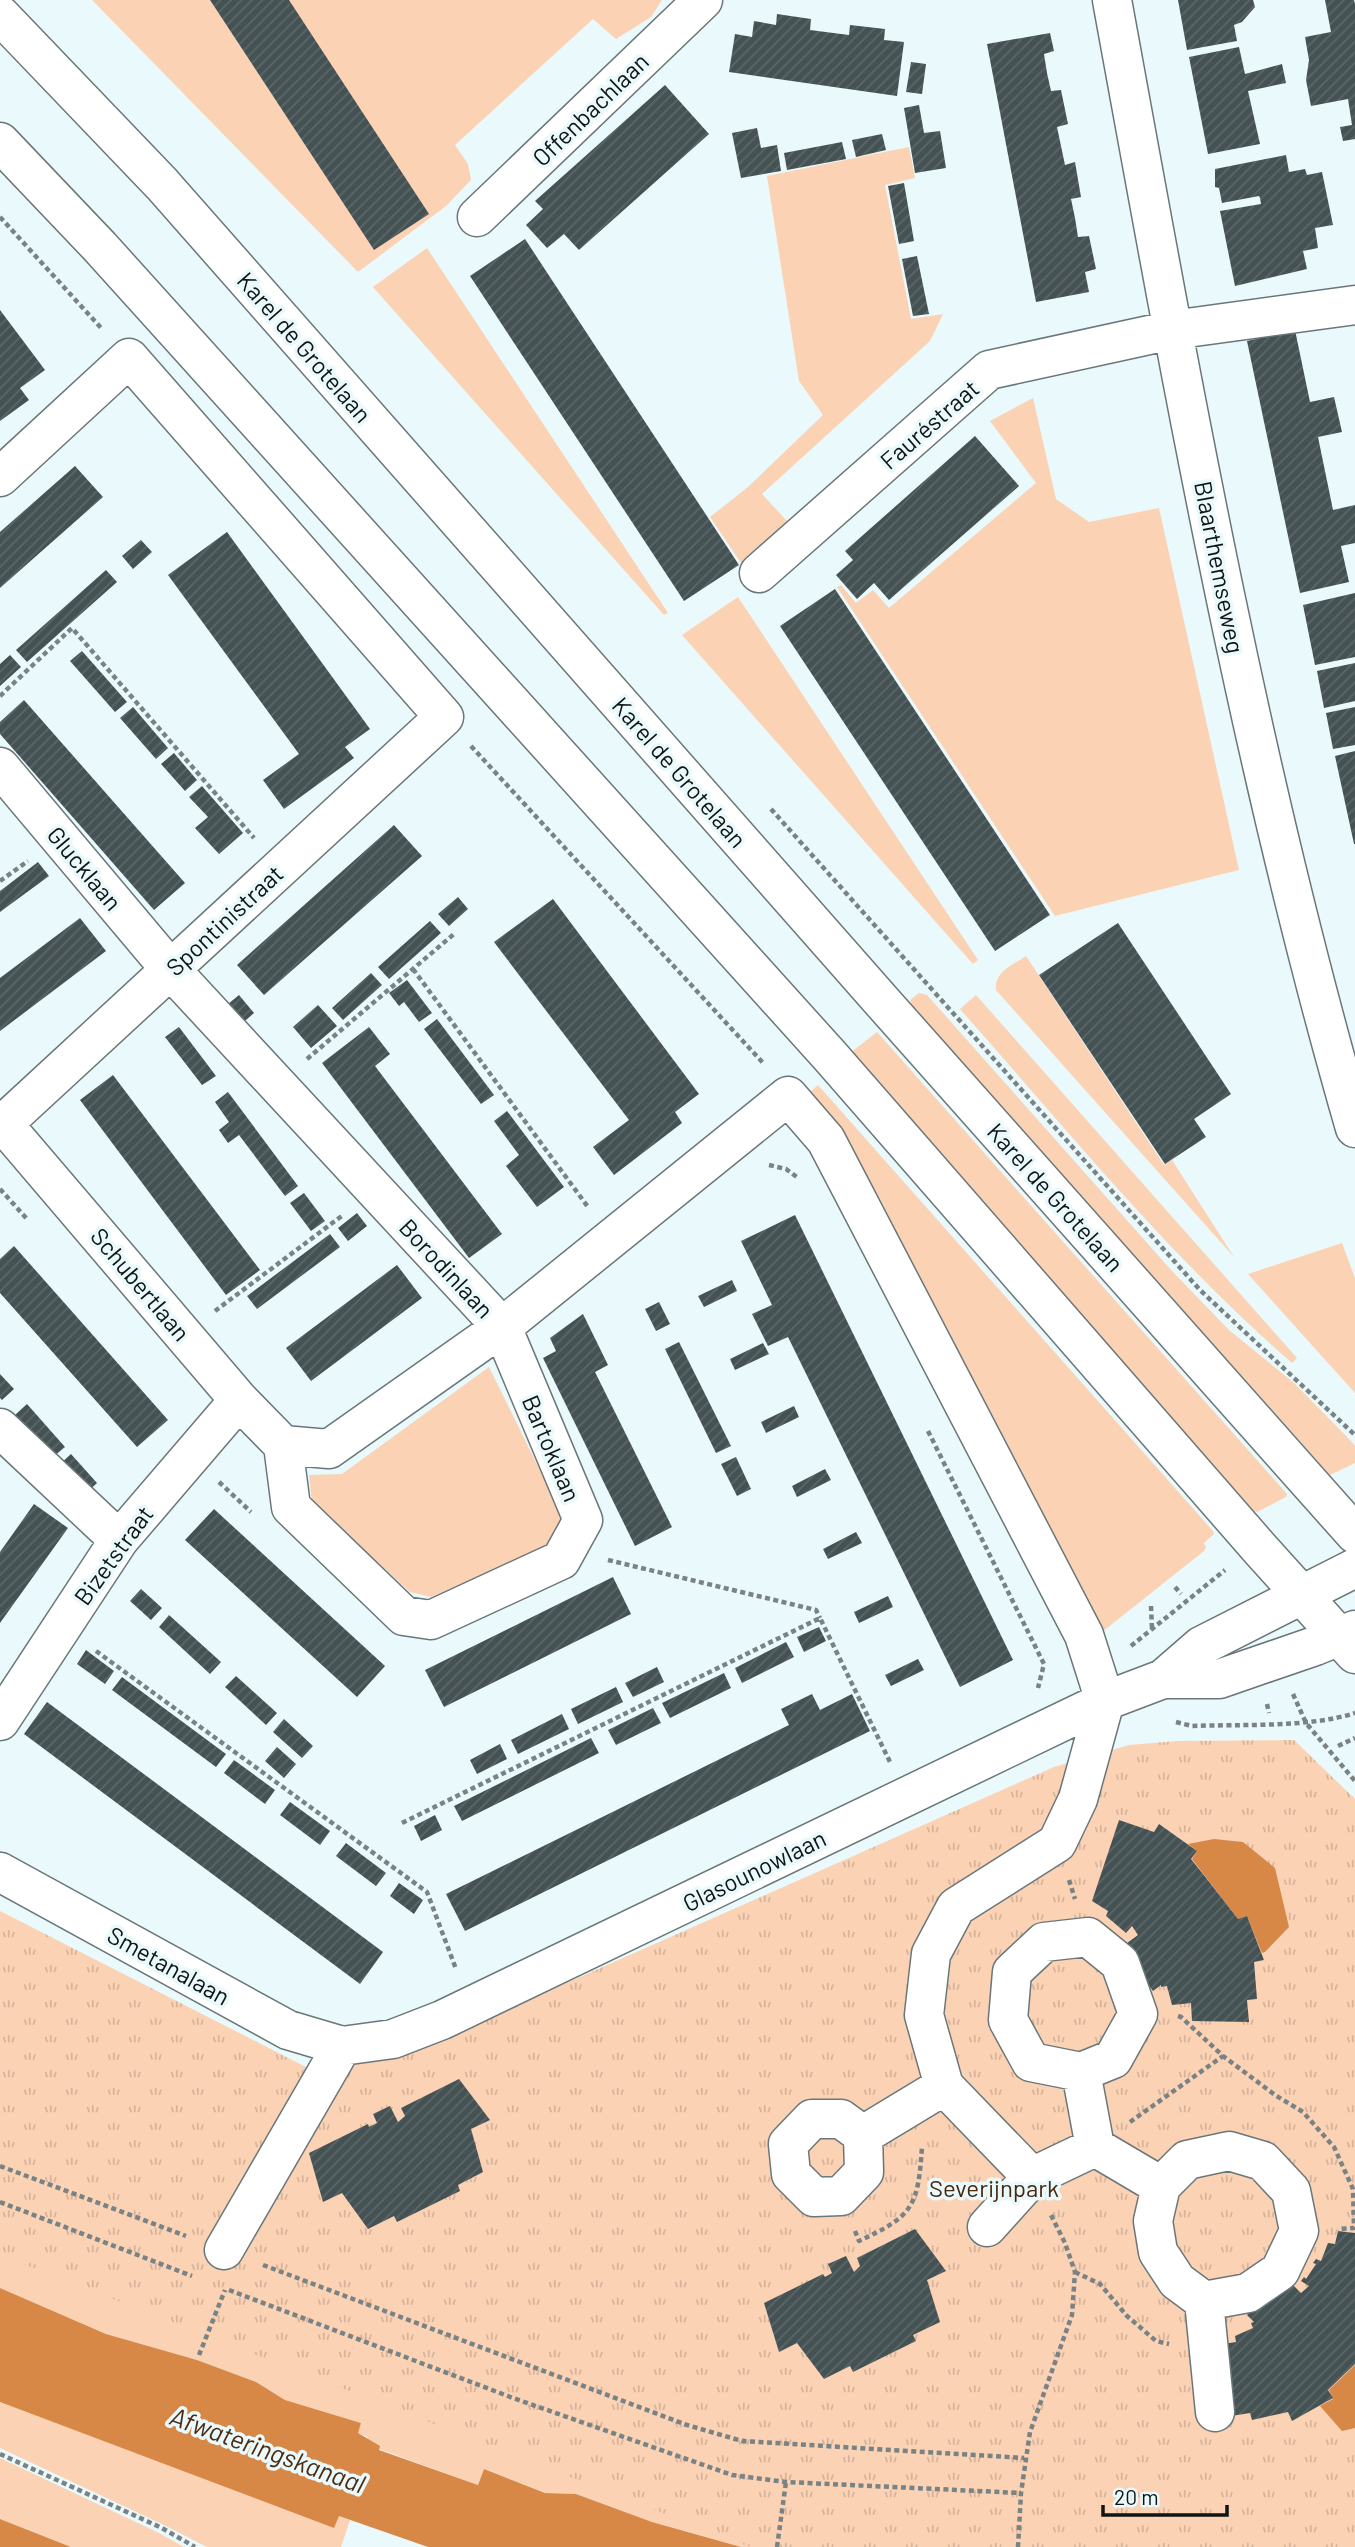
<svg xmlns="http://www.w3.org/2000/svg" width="1355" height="2547" viewBox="0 0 1355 2547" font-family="Barlow,sans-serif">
<defs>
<pattern id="park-tufts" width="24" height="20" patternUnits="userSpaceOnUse" patternTransform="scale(1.75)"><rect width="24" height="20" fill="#fbd2b4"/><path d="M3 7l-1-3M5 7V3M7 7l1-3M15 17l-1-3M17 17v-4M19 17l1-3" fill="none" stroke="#d6b39a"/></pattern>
<pattern id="building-hatch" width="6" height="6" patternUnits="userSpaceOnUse" patternTransform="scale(1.75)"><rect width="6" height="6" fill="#455254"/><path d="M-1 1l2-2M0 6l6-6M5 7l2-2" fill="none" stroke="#5c6668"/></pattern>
</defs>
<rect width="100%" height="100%" fill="#eaf9fb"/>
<!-- grass -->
<path fill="#fbd2b4" d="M92,0h570l-11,17 -35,22 -23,-20 -138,126 13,19 3,16 -25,26 -88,66z
M909,147l6,31 -30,7 26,134 32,-5 -13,27 -168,153 25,27 -46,42 -31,-46 38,-30 75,-72 -24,-34 -32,-205z
M427,248l241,365 -4,2 -291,-328z
M1033,398l23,101 33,23 70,-14 80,362 -184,46 -218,-329 4,-2 15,18 17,-13 16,18 147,-125 -46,-62z
M738,597l240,363 -5,4 -291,-329z
M1026,956l138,209 8,-5 62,97 -238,-267c-2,-18 17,-25 30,-34z
M919,993l8,2 245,276 57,59 65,53 57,58 4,5v17l-25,12 -419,-471 -1,-4z
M976,995l321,363 -5,5c-122,-106 -225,-233 -332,-354z
M877,1032l410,462 -1,3 -29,15 -3,-1 -404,-454v-4z
M818,1085l395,446 1,3 -10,9 2,4 -2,4 -107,85 -217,-437 -46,-70 -26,-35z
M1342,1243l13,35v115l-107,-119z
M489,1367l74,150 -16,30 -116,50 -21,-5 -98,-90 -3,-27 33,-1z
M0,2222l992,325h-251l-89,-25 -76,-28 -31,-1 -61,-24 -6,16 -99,-36 -12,-8 1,-4 -11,-4 4,-10 -76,-23 -29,-18 -59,-22 -91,-26 -106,-46z
M0,2402l334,125 5,-11 11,4 -9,27h-134l-43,-22 -164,-77z
M0,2458l159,75 25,14h-113l-71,-28z"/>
<!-- park -->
<path fill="url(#park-tufts)" d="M1294,1740l61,59v748h-605l-750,-292v-344l306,156 89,-8 659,-292 75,-22 49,-4z"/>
<!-- water -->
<path fill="#d78847" d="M1214,1839l29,3 32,26 14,59 -24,25 -3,1 -15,-37 -9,3 -46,-60 5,-8 -9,-7z
M0,2288l106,46 91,26 59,22 29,18 76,23 -3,10 22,13 -1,4 99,35 6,-16 61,24 31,1 76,28 89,25h-313l-89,-31 -5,12 -334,-126z
M1355,2365v63l-13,3 -22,-25 13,-7 -4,-9z
M0,2519l71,28h-71z"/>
<!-- building -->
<path fill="url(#building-hatch)" d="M210,0h79l140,214 -55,36z
M1178,0h75l2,7 -13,15 -8,3 3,16 -50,9z
M1325,0h29l1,4v135l-12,2 -3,-14 12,-2 -4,-26 -37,7 -5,-26 3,-20 -4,-23 26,-5z
M777,14l34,5 -1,11 39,5 1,-10 35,4 -1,11 20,2 -7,54 -168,-24 6,-38 17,3 2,-16 22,4z
M1050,33l4,18 -10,3 3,19 4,18 10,-1 7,34 -11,3 8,38 10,-3 6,35 -10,2 4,19 3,19 11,-1 7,33 -11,3 4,20 -53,10 -49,-258z
M1239,47l6,27 37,-10 4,19 -38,8 12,53 -52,10 -19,-97z
M911,62l15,2 -4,30 -16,-2z
M665,85l44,49 -130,116 -15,-16 -17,14 -21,-23 17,-16 -8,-8z
M919,105l5,28 16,-2 6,37 -31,5 -11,-65z
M757,128l4,20 16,-3 4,26 -40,7 -9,-45z
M882,134l4,16 -30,7 -4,-17z
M842,142l4,17 -59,11 -3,-17z
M1286,155l3,17 16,-3 2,6 15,-3 11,53 -18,3 3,20 -15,3 4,18 -72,17 -15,-75 41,-7 -1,-6 -1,-2 -37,7 -3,-15 -4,-1v-18z
M904,183l10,58 -15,3 -11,-58z
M525,239l214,326 -55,36 -214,-325z
M917,256l12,58 -16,2 -11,-57z
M0,310l45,60 -25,18 9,12 -29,21z
M1295,330l15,72 24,-5 8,35 -24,5 15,73 22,-5v38l-14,3 8,36 -49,11 -53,-252z
M975,436l44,50 -130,114 -15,-17 -17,16 -21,-24 17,-15 -8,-9z
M75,466l28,31 -103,91v-56z
M227,532l143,197 -25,18 9,11 -70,51 -21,-29 36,-26 -131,-179z
M141,540l11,12 -19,17 -11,-13z
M106,570l11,12 -90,80 -11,-12z
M835,589l215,326 -55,36 -215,-325z
M1355,593v64l-40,8 -12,-60z
M82,651l45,51 -12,10 -45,-51z
M10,655l11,12 -21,19v-22z
M1355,663v38l-31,7 -7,-37z
M24,700l161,183 -31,27 -154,-176v-12z
M133,707l35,41 -12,11 -36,-41z
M1355,707v38l-22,4 -7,-36z
M1355,751v93h-1l-19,-88z
M174,753l23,27 -12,11 -24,-27z
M202,786l41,47 -24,21 -24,-26 13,-11 -19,-20z
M394,825l28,31 -158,139 -27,-30z
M38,862l11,14 -49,36v-21z
M458,897l10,12 -19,17 -11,-12z
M553,899l146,195 -24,18 7,11 -68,52 -21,-28 36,-27 -135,-178z
M80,918l26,33 -106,80v-53z
M430,921l11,12 -52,46 -11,-12z
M1118,923l113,171 -37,25 12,18 -41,27 -126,-189z
M371,973l11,12 -39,35 -11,-12z
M407,980l25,33 -13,9 -15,-20 -5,4 -10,-13z
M239,995l15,18 -16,14 -16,-18z
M318,1005l19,21 -26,22 -18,-21z
M437,1019l57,76 -13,9 -57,-75z
M179,1027l37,49 -14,9 -37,-48z
M369,1027l21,27 -15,12 127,168 -33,24 -147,-195z
M113,1075l147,195 -34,25 -146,-195z
M228,1092l70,94 -13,10 -46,-61 -11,8 -9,-13 10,-8 -14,-20z
M507,1111l57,76 -27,20 -31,-41 13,-11 -25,-34z
M304,1193l21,28 -14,10 -21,-28z
M357,1213l10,13 -19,15 -10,-13z
M795,1215l218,445 -53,27 -172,-350 -20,9 -16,-32 20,-9 -31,-64z
M330,1234l10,13 -83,62 -10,-13z
M14,1246l154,174 -31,27 -137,-154v-34z
M397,1265l25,33 -111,83 -25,-33z
M732,1280l5,11 -33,16 -6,-11z
M659,1302l11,22 -14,7 -11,-22z
M583,1314l25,51 -13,7 77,155 -37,19 -92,-188 13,-7 -6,-13z
M679,1342l52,104 -15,7 -51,-104z
M763,1343l6,11 -34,16 -5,-11z
M0,1374l14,15 -12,11 -2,-2z
M27,1404l38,43 -12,10 -38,-42z
M794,1406l5,11 -33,16 -5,-11z
M71,1454l26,29 -12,11 -26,-29z
M736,1457l15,32 -14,7 -16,-32z
M825,1469l6,11 -34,17 -5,-11z
M34,1504l34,24 -68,95v-71z
M214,1509l171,157 -28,31 -172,-157z
M856,1532l6,11 -34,16 -5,-10z
M613,1577l18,37 -187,93 -19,-37z
M141,1589l21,19 -11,12 -21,-19z
M888,1596l5,11 -34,16 -5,-11z
M169,1615l52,47 -11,12 -51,-47z
M819,1627l7,14 -22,11 -7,-15z
M786,1642l8,15 -52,26 -7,-15z
M86,1650l28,21 -9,13 -28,-20z
M918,1659l6,11 -33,16 -6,-11z
M657,1667l7,15 -31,15 -8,-14z
M724,1673l7,15 -61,30 -8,-15z
M236,1676l41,37 -11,12 -41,-38z
M122,1677l104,77 -10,13 -104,-77z
M616,1687l7,15 -45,22 -7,-15z
M812,1694l8,16 32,-16 18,37 -405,200 -19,-37 343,-169 -8,-16z
M47,1702l336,250 -23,32 -336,-250z
M653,1708l8,15 -45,22 -8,-15z
M562,1714l7,15 -51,25 -7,-14z
M284,1719l29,27 -11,12 -29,-26z
M591,1738l8,15 -137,68 -8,-15z
M500,1744l7,15 -30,15 -7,-14z
M277,1747l19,17 -12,14 -19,-17z
M234,1760l41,30 -10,14 -41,-31z
M290,1802l40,29 -10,14 -40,-30z
M435,1815l7,15 -21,11 -7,-15z
M1119,1820l35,12 5,-8 38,27 -6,8 12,15 35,45 9,-3 17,44 -10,2 3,37 -10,1 2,22 -57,-1 -1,-18 -19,2 -5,-19 -6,1v-2l-8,6 -20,-26 -18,-13 23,-17 -6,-9 -6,7 -20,-17 2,-5 -16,-10z
M346,1843l40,30 -10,13 -40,-30z
M399,1883l24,17 -9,14 -24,-18z
M459,2079l31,41 -19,9 12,43 -25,13 2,6 -63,31 -3,-6 -26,13 -26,-36 -19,9 -14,-49 59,-29 1,3 8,-4 -4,-9 17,-8 8,16 7,-6 -4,-8z
M915,2229l31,42 -19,9 13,42 -27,13 3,6 -63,31 -3,-6 -26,13 -27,-36 -18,9 -15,-49 59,-29 2,3 7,-4 -4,-9 18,-8 8,16 6,-6 -3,-8z
M1338,2231l17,2v131l-27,26 5,8 -41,23 -4,-9 -36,8 -2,-7 -19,3 -8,-72 13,-2 -1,-6 18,-8 -2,-5 3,-1 -7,-7 23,-22 10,-21 21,21 8,-7 -8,-5 3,-4 2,2 10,-15 -3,-1 3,-4 5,2 7,-18 7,1z"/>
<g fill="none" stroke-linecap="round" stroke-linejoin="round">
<defs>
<path id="minor" d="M1112,0c69,378 136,758 243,1128
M477,217l226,-217
M0,477l129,-119 315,359 -441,407
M759,573l230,-203 183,-40 183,-25
M0,767l170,202 332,358 81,193 -22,40 -130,60 -27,-4 -113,-109 -8,-62
M0,1120l239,280 44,45
M0,1428l119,112
M283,1445l46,4 173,-122 286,-231 38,44 258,495 21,66
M1163,1679h56l96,-33 40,-16
M0,1721l119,-181 120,-140
M0,1872l288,158 54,16 51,-7 49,-19 663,-319 58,-22 38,-33 154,-78
M1081,2072l-50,-10 -23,-42 4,-48 32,-30 44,-5 32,26 18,51 -25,45 -32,13 14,75
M863,2135l1,37 -23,24 -27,1 -23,-23 -3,-30 24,-25h29l22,16 81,-49
M1032,2177l-88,-91 -20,-71 7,-61 25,-47 101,-64 21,-44 27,-98
M987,2227l45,-50 63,-30 66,39 -8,35 5,31 19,29 27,20 44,-8 32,-22 19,-40 -8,-40 -28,-30 -34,-10 -42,9 -26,26
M224,2250l118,-204
M1204,2301l11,111"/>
<path id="major" d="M0,15l162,169 724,822 469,528
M0,142l100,105 730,809 431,494 94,104"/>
</defs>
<!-- minor casing -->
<use href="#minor" stroke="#6a777a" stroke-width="41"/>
<!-- major casing -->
<use href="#major" stroke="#6a777a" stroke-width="41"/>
<!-- path -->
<path stroke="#798284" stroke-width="4.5" stroke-dasharray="5 3.5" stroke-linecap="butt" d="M0,217l102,112
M0,696l72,-68 182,210
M471,746l293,318
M771,809l429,481 155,145
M0,881l28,-20
M413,969l175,238
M307,1059l147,-125
M769,1165l17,4 12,9
M0,1189l27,30
M215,1311l128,-96
M928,1431l116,233 -6,24
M219,1482l32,30
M608,1560l208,50 4,8
M1175,1587l6,7
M1151,1606l1,23
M1131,1646l94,-76
M96,1651l331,241 29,77
M1293,1694l13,29 49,58
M1267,1704l2,9
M1176,1722l16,4c50,-2 116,2 163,-13
M1338,1746l17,-8
M402,1823l418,-205 70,144
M1069,1880l6,19
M1178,2016l3,1 42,39 52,39 28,17 31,35 19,42 1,39 -16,1
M1130,2122l93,-66
M0,2166l186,70
M0,2202l192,74
M855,2231l4,10c54,-25 59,-34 63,-94
M263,2265l424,160 55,16 282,17
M1075,2272l25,12 27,32 29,25 13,3
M229,2290l284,108 219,77 54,7 235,11
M199,2355l26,-65
M0,2454l162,74 33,19
M777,2547l9,-65
M1018,2547l3,-54 9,-61 42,-117 3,-43 -10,-29 -14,-28"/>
<!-- minor -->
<use href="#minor" stroke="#fff" stroke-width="38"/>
<!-- major -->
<use href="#major" stroke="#fff" stroke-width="38"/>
</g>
<g text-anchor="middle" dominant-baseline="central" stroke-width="7" stroke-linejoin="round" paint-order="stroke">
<!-- street labels -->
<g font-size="24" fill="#0f1415" stroke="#eaf9fb">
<text transform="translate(590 109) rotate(-44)">Offenbachlaan</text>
<text transform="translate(305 347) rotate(49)">Karel de Grotelaan</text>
<text transform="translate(929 424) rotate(-41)">Fauréstraat</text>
<text transform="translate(1220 567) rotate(79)">Blaarthemseweg</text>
<text transform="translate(680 772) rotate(49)">Karel de Grotelaan</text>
<text transform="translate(85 868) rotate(50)">Glucklaan</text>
<text transform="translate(224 920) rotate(-43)">Spontinistraat</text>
<text transform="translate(1056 1197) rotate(48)">Karel de Grotelaan</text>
<text transform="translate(447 1268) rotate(47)">Borodinlaan</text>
<text transform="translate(141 1284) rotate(50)">Schubertlaan</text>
<text transform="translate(552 1448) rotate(67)">Bartoklaan</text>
<text transform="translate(113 1555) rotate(-54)">Bizetstraat</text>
<text transform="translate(754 1870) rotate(-26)">Glasounowlaan</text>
<text transform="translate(169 1965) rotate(29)">Smetanalaan</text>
</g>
<!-- park labels -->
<g font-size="24" fill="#48270c" stroke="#eaf9fb">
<text x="994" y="2187">Severijnpark</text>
</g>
<!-- water labels -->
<g font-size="26" font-style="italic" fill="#4d2c11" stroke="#eaf9fb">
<text transform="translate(268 2449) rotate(20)">Afwateringskanaal</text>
</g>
</g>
<!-- scale -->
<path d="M1103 2505v10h124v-10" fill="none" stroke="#0f1415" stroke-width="3.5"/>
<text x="1114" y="2505" font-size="21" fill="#0f1415" stroke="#eaf9fb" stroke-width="5" paint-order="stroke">20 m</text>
</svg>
